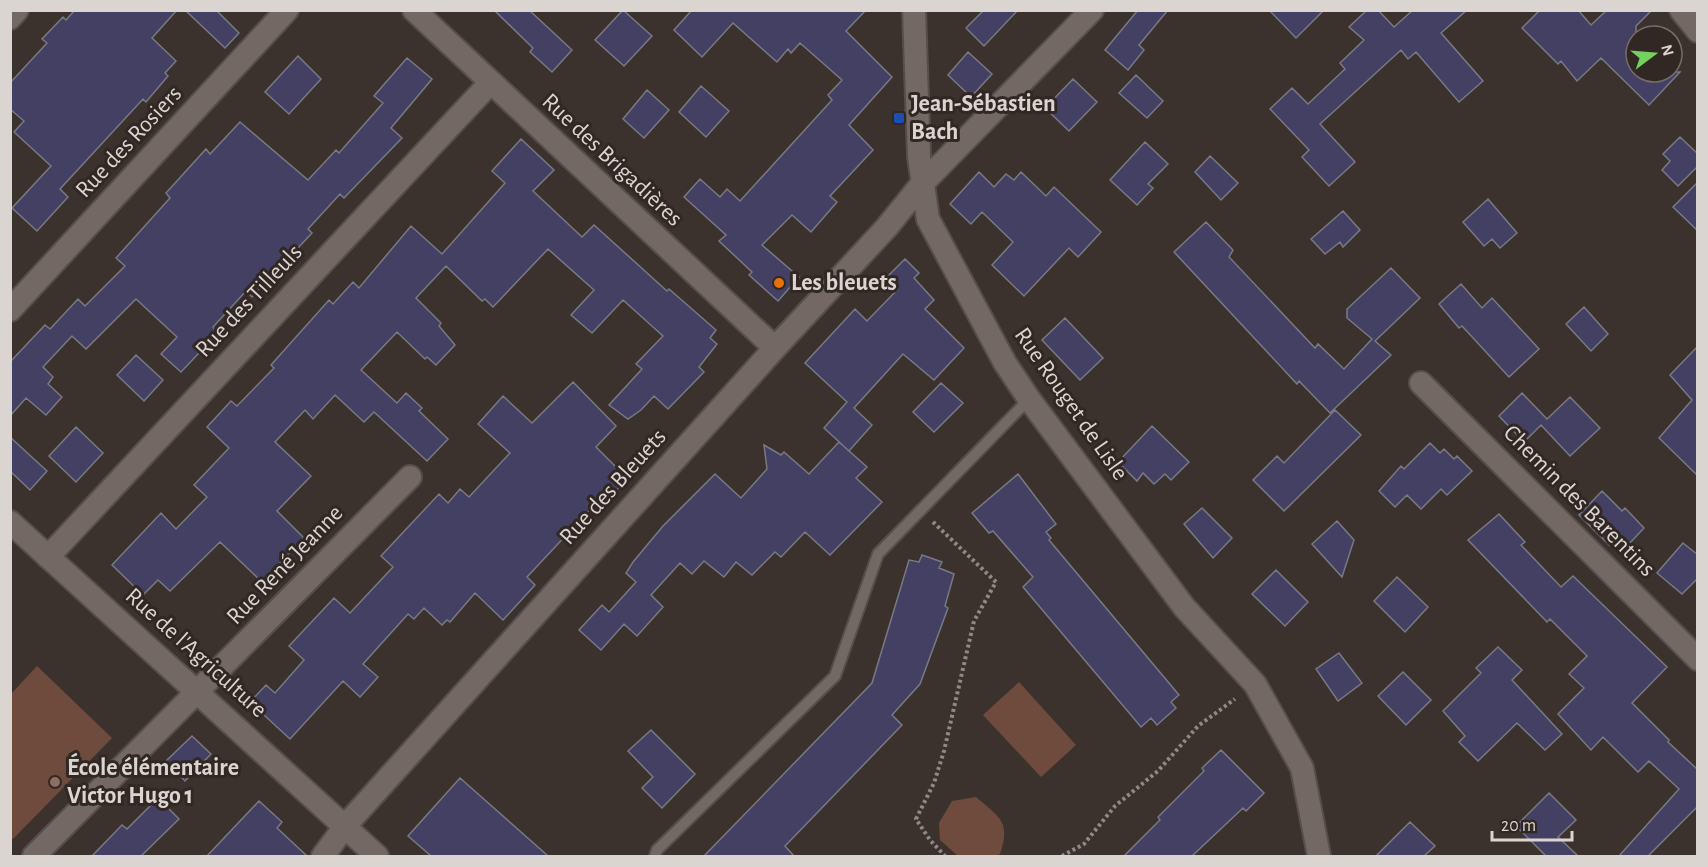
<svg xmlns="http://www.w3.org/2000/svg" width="1708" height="867" viewBox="0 0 1708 867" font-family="'Alegreya Sans',sans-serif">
<rect width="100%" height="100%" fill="#3b322e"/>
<!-- green -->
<path fill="#6f4b3d" d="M37,666l75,72 -99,101 -3,-2 1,-143z
M1019,682l57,63 -35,32 -58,-62z
M976,797c24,21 35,24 24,57l-5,2h-37l-18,-16 -1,-17 13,-22z"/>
<!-- building -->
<path fill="#434064" stroke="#797983" stroke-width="1.5" d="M75,10h102l-25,28 24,23 -11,12 3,3 -22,26 -3,-3 -83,90 8,8 -31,34 -25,-23 39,-42 -37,-34 10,-11 -14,-12v-26l37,-40 -5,-4 21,-22 3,3z
M185,10h31l23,23 -14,15z
M494,10h35l43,40 -20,22 -22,-20 3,-4z
M623,10l29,26 -28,30 -29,-26z
M692,10h174l-20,21 46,46 -43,48 24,25 -43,46 7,6 -26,30 -19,-17 -30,30 37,32 -21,24 -29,-26 3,-3 -33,-31 7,-6 -42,-38 16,-18 20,18 7,-8 13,12 92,-101 -4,-5 14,-15 -42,-37 -9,10 -3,-4 -11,13 -44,-39 -31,34 -28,-27z
M984,10h34l-34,36 -18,-18z
M1138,10h30l-29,35 5,5 -16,20 -23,-20z
M1269,10h55l-28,28z
M1367,10h11l16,17 19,-17h54l-26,23 42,48 -24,21 -43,-50 -8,7 -7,-9 -81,74 35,38 -26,24 -27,-29 7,-7 -39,-41 22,-21 16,16 37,-35 -5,-6 24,-23 -15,-13z
M1540,10h38l13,15 16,-15h45l-16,16v46h44l-31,33 -48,-47 -24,23 -16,-20 -3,3 -36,-36z
M968,52l24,22 -21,23 -23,-22z
M298,56l23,23 -32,35 -24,-22z
M407,58l25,21 -41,49 11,10 -58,60 -4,-4 -32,35 4,4 -60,64 -6,-6 -33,36 5,6 -37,39 -20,-18 16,-17 -41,-38 -50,50 -14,-13 -29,31 10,10 -5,7 14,13 -16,18 -20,-17 -16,18v-54l35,-37 5,4 28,-30 7,7 40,-40 -9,-8 54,-60 -4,-5 40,-44 4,5 30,-32 68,58 28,-30 3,3 44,-50 -9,-7z
M1136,75l27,26 -16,17 -28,-25z
M1073,79l24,23 -28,29 -24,-23z
M701,86l28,25 -23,26 -27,-25z
M647,90l22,20 -25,28 -21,-19z
M1680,137l18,17v12l-20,20 -16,-16 8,-9 -7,-7z
M521,139l33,31 -21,21 49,46 12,-12 73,66 2,-2 47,41 -6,8 7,6 -18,23 5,5 -36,37 -14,-13 -13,14 -13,9 -19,-14 33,-36 -6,-5 27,-28 -40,-36 -31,33 -21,-18 23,-25 -46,-41 -55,58 -8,-8 -3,2 -36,-35 -30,32 25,25 -2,3 16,19 -19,20 -9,-8 -2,2 -28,-27 -36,38 36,33 9,-10 16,15 -3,3 29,28 -21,22 -53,-49 -10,10 -29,-27 -22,24 -8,-9 -30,32 36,34 -34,35 27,27 -42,44 -42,-40 -50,49 -12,-11 -15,15 -31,-30 49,-52 15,16 31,-32 -13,-12 35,-37 -22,-21 24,-26 6,5 37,-38 -3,-3 58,-65 4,4 20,-22 6,6 52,-62 31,28 63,-71 -13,-12z
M1145,142l23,22 -20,20 5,4 -16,17 -27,-25z
M1210,156l28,27 -17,17 -26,-28z
M979,172l15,15 12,-13 8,6 7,-8 25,24 8,-9 47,45 -23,25 -9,-9 -45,48 -32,-31 21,-23 -31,-30 -11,12 -21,-20z
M1698,182v49l-25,-24z
M1488,199l29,34 -17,15 -8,-9 -8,7 -21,-24z
M1343,211l17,19 -17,17 -3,-5 -15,12 -14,-15z
M1206,222l27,28 -4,7 86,91 3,-4 26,25 28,-30 -25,-21v-9l44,-41 29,30 -45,43 16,14 -61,58 -31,-32 -2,3 -123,-132z
M905,259l14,14 -5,5 20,22 -9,9 39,39 -30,32 -31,-26 -49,54 18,17 -23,26 -25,-23 23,-26 -42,-39 50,-54 12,12 31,-32 -11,-12z
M1461,284l21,24 10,-10 47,51 -30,28 -47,-51 -3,2 -20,-24z
M1584,307l24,27 -17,17 -25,-27z
M1065,318l38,40 -23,22 -38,-40z
M1698,346v130l-39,-38 33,-38 -22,-25z
M136,355l27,25 -19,21 -27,-26z
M573,382l43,44 -20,21 31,31 -22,25 -5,-4 -73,78 8,8 -32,35 -28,-27 -25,29 -3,-2 -5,5 -18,-17 -10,11 -6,-5 -45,50 15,13 -18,20 -17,-16 -53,58 -40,-37 16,-17 9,8 29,-33 -15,-14 45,-48 16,15 43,-46 -12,-11 58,-62 9,9 12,-14 9,8 41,-44 -32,-29 25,-28 29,27z
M941,383l22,20 -29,29 -21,-20z
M1522,393l25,26 23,-22 30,31 -30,28 -29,-31 -17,17 -25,-26z
M1335,410l26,25 -77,76 -31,-31 24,-24 7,7z
M1152,426l37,36 -18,18 -6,-6 -11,10 -11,-11 -6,8 -19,-19z
M76,427l27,26 -27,29 -27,-26z
M10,437l37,34 -17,19 -20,-19z
M839,442l28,25 -11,11 26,24 -52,53 -25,-23 -24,25 -6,-5 -23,23 -16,-13 -12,15 -20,-16 -12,13 -12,-11 -29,32 12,12 -26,29 -13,-12 -23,26 -22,-20 23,-25 7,7 27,-30 -10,-9 7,-11 30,-36 52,-52 26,24 26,-29 -3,-24 17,10 3,-3 25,22z
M1430,443l10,10 4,-4 10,10 3,-3 15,15 -25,24 -6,-6 -20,20 -14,-14 -12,12 -16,-16 22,-25 3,3z
M1018,474l38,50 -10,8 5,6 -2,2 130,155 -8,7 5,6 -19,17 -6,-7 -10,9 -118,-140 10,-10 -40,-46 -4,2 -17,-20z
M1602,491l20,20 3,-3 19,20 -15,16 -11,-10 -9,11 -30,-30z
M1202,508l30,30 -19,20 -29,-34z
M1499,514l26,28 -4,3 40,42 12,-11 94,91 -35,36 37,37 -1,2 30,28v36l-50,50h-29l60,-67 -30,-28 -11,11 -35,-35 -12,13 -33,-36 26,-26 -15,-14 18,-18 -37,-37 -3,3 -79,-82z
M1337,521l17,19 -12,37 -30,-33z
M1683,543l15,12v23l-16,16 -25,-21z
M922,555l20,7 -3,6 15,6 -9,32 3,2 -28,76 -28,31 10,10 -117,121 9,10h-90l168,-173 37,-123 10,2z
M1276,570l32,32 -23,24 -33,-32z
M1397,577l31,30 -23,25 -31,-31z
M1498,647l24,23 -10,10 50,54 -17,16 -28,-27 -39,38 -19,-19 6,-6 -22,-25 38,-38 -5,-5z
M1339,653l23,30 -24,18 -22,-32z
M1403,672l28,28 -25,25 -28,-29z
M651,730l44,44 -33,34 -20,-20 11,-11 -25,-26z
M192,736l19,18 -26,27 -19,-20z
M1221,750l43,43 -18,18 -3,-3 -51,48h-68l36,-36 -2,-3 46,-46 -2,-3z
M460,778l88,78h-117l-23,-20z
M1549,793l27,27 -18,17 20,19h-32l-30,-30z
M158,798l21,21 -38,37h-49l30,-31 5,4z
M259,801l23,21 -5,6 30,28h-100z
M1410,822l25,24 -11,10h-48z"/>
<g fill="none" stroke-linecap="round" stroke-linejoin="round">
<defs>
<path id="lane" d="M655,856l2,-6 178,-174 43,-122 151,-155"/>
<path id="street" d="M414,10l361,338
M914,10l5,147 9,62 77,144 24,36 155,208 71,77 47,84 17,88
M1681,10l17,21
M10,18l7,-8
M10,310l277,-300
M1421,383l277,276
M10,522l367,334
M48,557l442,-474
M34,856l376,-379
M323,856l23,-31 429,-477 112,-121 34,-42 171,-175"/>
</defs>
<!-- lane casing -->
<use href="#lane" stroke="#564e4b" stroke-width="14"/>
<!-- street casing -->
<use href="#street" stroke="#564e4b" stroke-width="26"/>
<!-- path -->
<path stroke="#908985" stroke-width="4" stroke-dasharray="3 3" stroke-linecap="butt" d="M933,522l63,60 -22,39 -30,130 -10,32 -18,36 14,21 15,16
M1062,856l22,-12 31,-38 43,-35 40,-45 37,-27"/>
<!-- lane -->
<use href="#lane" stroke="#736864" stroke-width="10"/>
<!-- street -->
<use href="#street" stroke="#736864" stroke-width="22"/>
</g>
<!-- markers -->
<rect fill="#1a4fb4" stroke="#312824" stroke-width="2" x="893" y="112" width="12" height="12" rx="3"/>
<circle fill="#e8710a" stroke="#312824" stroke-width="2" cx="779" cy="283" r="6"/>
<circle fill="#8d6e63" stroke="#312824" stroke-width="2" cx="55" cy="782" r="6"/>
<g text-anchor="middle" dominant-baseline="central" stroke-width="6" stroke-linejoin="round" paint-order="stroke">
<!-- poi labels -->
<g font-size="24" font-weight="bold" fill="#dbd5d2" stroke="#312824" text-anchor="start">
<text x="911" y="104">Jean-Sébastien<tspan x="911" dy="28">Bach</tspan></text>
<text x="791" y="283">Les bleuets</text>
<text x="67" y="768">École élémentaire<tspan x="67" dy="28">Victor Hugo 1</tspan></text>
</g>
<!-- street labels -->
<g font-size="24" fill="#dbd5d2" stroke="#312824">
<text transform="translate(129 142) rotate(-47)">Rue des Rosiers</text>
<text transform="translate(612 160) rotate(43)">Rue des Brigadières</text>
<text transform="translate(249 301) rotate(-47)">Rue des Tilleuls</text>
<text transform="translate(1071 404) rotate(55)">Rue Rouget de Lisle</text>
<text transform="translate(613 487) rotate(-48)">Rue des Bleuets</text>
<text transform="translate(1579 501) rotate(45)">Chemin des Barentins</text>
<text transform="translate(285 565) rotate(-46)">Rue René Jeanne</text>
<text transform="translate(196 653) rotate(42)">Rue de l'Agriculture</text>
</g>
</g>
<!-- border -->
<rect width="1708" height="867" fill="none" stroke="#dbd5d2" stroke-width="24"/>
<!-- north arrow -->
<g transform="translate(1654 54) rotate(74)"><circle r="28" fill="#312824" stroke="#756d6a" stroke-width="1.5"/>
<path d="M0-4.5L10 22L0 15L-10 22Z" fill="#72d25d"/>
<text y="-9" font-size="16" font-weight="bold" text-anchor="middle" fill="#dbd5d2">N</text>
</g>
<!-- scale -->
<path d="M1492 831v9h80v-9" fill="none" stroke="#dbd5d2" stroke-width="3"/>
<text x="1501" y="831" font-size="18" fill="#dbd5d2" stroke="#312824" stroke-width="4.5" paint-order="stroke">20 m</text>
</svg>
